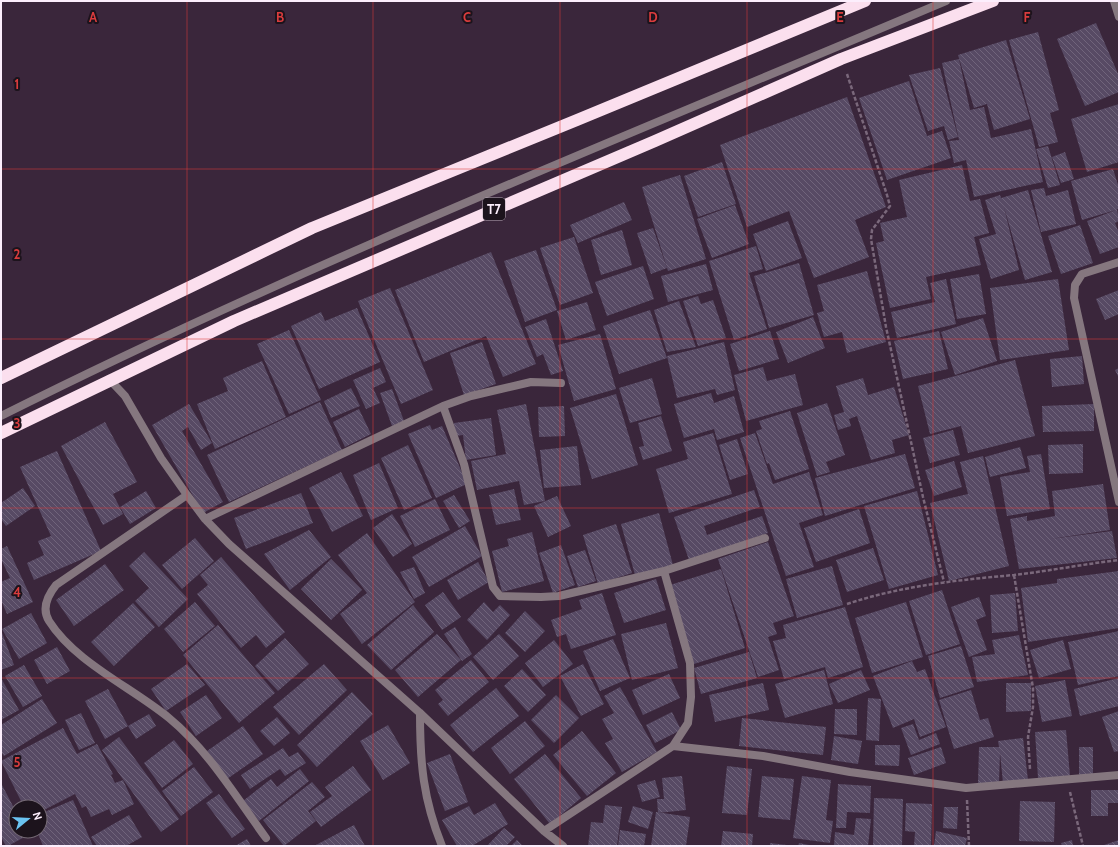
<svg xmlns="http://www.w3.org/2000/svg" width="1120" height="847" viewBox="0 0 1120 847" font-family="Cabin,sans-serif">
<defs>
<pattern id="building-back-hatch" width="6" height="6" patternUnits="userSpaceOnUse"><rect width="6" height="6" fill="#574a64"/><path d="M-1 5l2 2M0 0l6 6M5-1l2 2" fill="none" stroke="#70647b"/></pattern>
</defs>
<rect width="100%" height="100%" fill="#3a263b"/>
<!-- building -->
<path fill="url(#building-back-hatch)" d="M1096,23l23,53v16l-34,14 -28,-67z
M1038,32l21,78 -9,3 8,29 -19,5 -30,-107z
M1006,40l24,79 -36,11 -7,-26 -13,4 -16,-53z
M959,59l11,51 14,-3 7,31 40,-9 12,53 -69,15 -8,-37 -12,3 -5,-22 10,-1 -17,-77z
M940,68l18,69 -10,3 -4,-14 -16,5 -19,-56z
M909,81l18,55 15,-5 9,27 -64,22 -28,-82z
M847,97l39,110 -31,13 14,37 -55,21 -25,-67 -42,16 -27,-82z
M1119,104v58l-32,10 -16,-53z
M1048,146l12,39 -12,3 -12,-39z
M1065,152l9,27 -13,4 -9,-26z
M722,162l14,42 -38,13 -14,-41z
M962,165l8,36 10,-2 9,34 -15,4 7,28 -55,12 5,22 -41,9 -14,-65 8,-2 -4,-18 27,-6 -8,-37z
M1113,169l6,19v21h-2l2,12 -4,2 4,10v14l-19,7 -13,-33 29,-11 -34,10 -11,-39z
M680,175l26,84 -38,12 -26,-84z
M1044,188l2,8 22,-6 8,34 -35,8 -10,-42z
M1028,190l24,82 -27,8 -21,-73 15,63 -28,9 -12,-40 17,-5 -11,-34 15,-5 1,3z
M624,202l8,18 -54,23 -8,-18z
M735,205l14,39 -37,14 -15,-39z
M788,221l14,37 -36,13 -13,-37z
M1080,225l13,38 -32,11 -13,-38z
M653,228l14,40 -16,6 -14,-41z
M622,230l10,35 -31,10 -10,-35z
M574,237l19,56 -33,12 -20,-57z
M756,246l7,23 -14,4 18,56 -33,11 -25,-79z
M536,250l21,60 -32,12 -21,-61z
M491,252l45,112 -33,13 -17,-41 -62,26 -29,-72z
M799,263l15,52 -45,13 -15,-52z
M706,264l7,26 -45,12 -7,-26z
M643,266l11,33 -47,17 -12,-34z
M867,271l19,71 -39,11 -5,-21 -18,5 -7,-24 7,-2 -7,-26z
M979,274l7,40 -29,5 -7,-40z
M946,279l10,45 -59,14 -6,-26 44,-10 -5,-19z
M1058,279l11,71 -69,10 -10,-72z
M390,288l43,102 -32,14 -43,-103z
M1119,290v24l-14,6 -9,-21z
M698,296l3,8 12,-4 13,38 -28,8 -15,-45z
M679,301l17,46 -29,5 -13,-42z
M587,302l9,28 -30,10 -9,-29z
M357,308l23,54 -61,27 -28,-63 30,-14 4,9z
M650,310l17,48 -48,16 -16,-48z
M813,317l12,31 -37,15 -12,-31z
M983,318l14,43 -42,14 -14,-43z
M546,319l17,52 -12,4 -8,-21 -6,3 -12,-30z
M289,330l32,70 -32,14 -32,-70z
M770,331l9,28 -40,12 -9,-27z
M939,331l9,38 -45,10 -9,-38z
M600,334l16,55 -42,12 -16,-56z
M482,342l14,42 -32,11 -14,-42z
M724,342l11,48 -18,5 -2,-6 -38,9 -10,-42z
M1082,356l2,28 -32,3 -2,-28z
M1015,360l20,76 -67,17 -7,-27 -31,8 -12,-48z
M262,361l24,56 -71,32 -18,-45 31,-13 -5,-13z
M763,367l4,14 28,-7 8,31 -57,16 -12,-46z
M380,368l6,14 -13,6 7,15 -14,6 -13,-29z
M1119,368v10l-4,-8z
M652,378l10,36 -32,9 -11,-35z
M863,378l5,17 26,-8 15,48 -17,5 3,13 -24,7 -14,-44 -8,3 2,7 -13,4 -4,-15 10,-3 -8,-26z
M351,388l9,18 -29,12 -7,-17z
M392,389l12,32 -12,5 -12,-33z
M711,393l3,10 20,-7 10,36 -27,8 -3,-11 -30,9 -10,-34z
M616,394l22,71 -46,14 -22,-71z
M320,402l22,48 -113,52 -22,-47z
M827,403l18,52 -19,7 4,10 -13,4 -20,-63z
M189,404l23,39 -11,7 -13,-23 -6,4 41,71 -20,11 -51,-88z
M526,404l19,97 -21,4 -5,-24 -42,9 -6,-29 35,-7 -9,-44z
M1094,404v27l-51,1 -1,-26z
M564,406l1,30 -26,1 -1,-30z
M359,409l12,25 -26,13 -12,-25z
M790,411l19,58 -34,11 -6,-17 -2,1 -11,-33 6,-2 -3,-8z
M661,416l11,35 -29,9 -4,-13 5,-1 -6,-23z
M491,418l5,37 -30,5 -3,-25 -8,1 -1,-13z
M105,422l32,60 -24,12 10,20 -20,11 -42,-79z
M430,425l2,5 10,-4 25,58 -31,14 -28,-64z
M953,430l7,25 -30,8 -7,-25z
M713,433l19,61 -63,19 -13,-44 32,-10 -5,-17z
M755,433l18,51 36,-12 14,43 -24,8 15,44 -28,9 -46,-138z
M737,439l11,35 -18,6 -11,-35z
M1083,444v29l-34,1 -1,-29z
M408,445l24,53 -28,12 -23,-52z
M577,446l4,39 -37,3 -4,-38z
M1020,447l6,21 -36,9 -5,-20z
M57,451l44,100 -67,29 -7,-17 17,-8 -6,-14 13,-5 -31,-69z
M905,454l10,34 -90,28 -10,-38z
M1041,454l9,55 -43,7 -7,-39 30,-5 -3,-16z
M983,456l26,110 -60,15 -19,-78 38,-9 -8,-32z
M954,461l8,26 -28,9 -9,-26z
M379,463l19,45 -27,12 -18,-45z
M341,472l22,44 -31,16 -23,-44z
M1103,484l7,46 -60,9 62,-8 5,27 -98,11 -9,-50 17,-3v5l28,-5 -3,-25z
M23,488l12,18 -29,20 -5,-7v-16z
M514,489l7,31 -25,5 -7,-30z
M754,490l6,17 -56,19 3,9 55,-19 6,17 -79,27 -15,-43z
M146,491l10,17 -26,16 -10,-17z
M917,491l21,84 -49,14 -25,-83z
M301,493l12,30 -67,26 -12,-31z
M454,495l16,26 -11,7 -16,-27z
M557,496l14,30 -23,11 -14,-31z
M435,499l15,31 -35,17 -15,-31z
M859,509l11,34 -54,19 -12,-34z
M659,513l14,52 -38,10 -14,-51z
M392,514l20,30 -19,13 -20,-29z
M616,524l16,49 -34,11 -15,-49z
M465,526l17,30 -53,31 -17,-30z
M309,530l22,27 -41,33 -26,-36z
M532,532l12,49 -42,11 -10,-41 17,-5 -2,-7z
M367,533l48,69 -53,42 -22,-30 27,-21 -29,-38z
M195,538l19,23 -32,28 -20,-24z
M768,542l26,74 -21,7 4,11 -9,3 11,33 -21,7 -40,-118z
M561,545l14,40 -22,8 -14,-40z
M7,546l26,56 -26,12 -6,-14v-18l9,-4 -9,-19v-10z
M873,548l11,32 -37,12 -11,-32z
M585,550l11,31 -18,6 -11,-31z
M144,552l44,47 -29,28 -24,-26 14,-13 -20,-22z
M221,557l64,75 -19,16 -10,-13 -15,13 -44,-54 11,-9 -8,-10z
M331,559l31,31 -31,30 -30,-31z
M478,562l11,20 -31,18 -11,-20z
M105,564l19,26 -50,36 -18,-26z
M832,566l11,39 -46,13 -11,-39z
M414,567l11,26 -11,6 -14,-27z
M721,569l24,79 -51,16 -24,-79z
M1119,571v57l-91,14 -7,-54 36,-5v-4z
M656,579l10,31 -42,13 -10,-30z
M942,590l18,54 -34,11 -17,-54z
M443,592l18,25 -19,13 -17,-25z
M602,593l14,42 -45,14 -5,-15 -9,3 -6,-17 31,-11 -3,-9z
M1015,593l3,38 -26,2 -2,-38z
M979,597l7,19 -10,4 11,30 -18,7 -18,-50z
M195,602l20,24 -32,26 -19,-23z
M484,602l9,10 7,-7 10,10 -23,25 -20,-20z
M906,602l17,55 -51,16 -17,-55z
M133,603l22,24 -41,39 -23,-24z
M413,605l21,27 -43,38 -24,-25z
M845,607l18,60 -35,11 -3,-11 -41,12 -11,-38 13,-3 -3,-13z
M525,611l20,20 -20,21 -20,-19z
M31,613l16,30 -28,16 -17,-30z
M666,623l12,45 -46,12 -11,-46z
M218,625l57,68 -36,30 -56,-68z
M455,627l17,27 -10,7 -18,-27z
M1,630l13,35 -13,5z
M1119,631v45l-41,9 -10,-43z
M437,634l24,26 -43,37 -23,-27z
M499,634l20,22 -26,24 -20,-23z
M1019,635l9,40 -51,7 -5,-25 23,-3 -3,-14z
M285,638l24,26 -31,27 -23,-25z
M613,639l17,39 -30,13 -17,-40z
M554,640l19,24 -30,23 -18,-24z
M1063,640l8,29 -32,9 -9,-28z
M961,646l13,41 -34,11 -12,-42z
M57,647l13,24 -23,13 -13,-24z
M749,652l8,26 -56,16 -7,-26z
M471,660l18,22 -41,34 -10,-12 5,-4 -8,-10z
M912,661l5,11 8,-3 21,58 -26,10 -6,-18 -21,9 -20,-52z
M187,664l18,21 -39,26 -15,-22z
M324,664l23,26 -48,45 -26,-28z
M583,664l21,40 -23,12 -21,-40z
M24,665l18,31 -19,11 -18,-31z
M522,669l24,26 -18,17 -24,-26z
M824,670l9,34 -48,14 -10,-34z
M861,670l9,20 -32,13 -9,-19z
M669,674l11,24 -37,17 -11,-25z
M1,678l18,32 -18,10z
M1119,678v28l-39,10 -6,-27z
M1065,680l7,36 -30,6 -7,-36z
M763,683l6,27 -54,12 -6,-27z
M1006,683h25v28l-25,1z
M620,687l37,65 -35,20 -17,-29 8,-4 -11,-20 12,-6 -10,-17z
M496,688l23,28 -46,36 -23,-27z
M108,689l20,37 -23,13 -20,-38z
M971,690l9,30 8,-2 6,19 -40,12 -15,-49z
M352,692l21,22 -56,53 -20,-22z
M206,695l16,23 -26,18 -16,-24z
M556,695l23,23 -25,25 -23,-23z
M868,698l13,1 -2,42 -13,-1z
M42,699l15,24 -53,33 -3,-4v-27z
M835,709h22v26l-23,-1z
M1119,711v40l-5,1 -12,-35z
M672,712l9,18 -26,13 -9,-18z
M81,713l14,30 -16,7 -14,-30z
M149,714l7,12 -20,13 -8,-13z
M277,717l13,16 -16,13 -14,-15z
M742,718l84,9 -3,28 -84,-9z
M525,721l20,25 -35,28 -19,-26z
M913,724l6,16 17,-7 4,11 -29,11 -10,-27z
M388,725l22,38 -27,17 -23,-39z
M243,726l20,28 -36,25 -20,-28z
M63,728l14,26 20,-10 16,30 -2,1 4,8 8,-3 11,24 -22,11 -3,-6 -18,8 -5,-11 -4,2 -7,-14 -35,18v-5h-16l-23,-46z
M1066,730l4,46 -32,2 -3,-46z
M582,731l34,42 -29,23 -34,-41z
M834,736l28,5 -4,23 -27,-4z
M119,737l60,82 -18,13 -59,-82z
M1023,738l5,42 -25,3 -3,-30 -1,30h-21l1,-36h20l-1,-6z
M174,740l19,24 -31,24 -18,-25z
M875,745h25l-1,21 -24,-1z
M941,747l5,16 -32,12 -6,-17z
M1079,747h14v30h-14z
M283,748l6,9 9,-5 8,11 -21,13 -5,-7 -30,20 -9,-14z
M450,754l18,48 -23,9 -18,-48z
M545,754l36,44 -31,26 -36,-45z
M353,766l18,24 -50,37 -11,-15 22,-16 -7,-9z
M727,766l25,3 -5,46 -25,-2z
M194,767l19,25 -32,24 -19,-25z
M300,769l9,12 -50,40 -16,-20 28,-22 6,8z
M682,776l4,34 -28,3 -1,-14h7l-2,-21z
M762,776l32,3 -4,41 -32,-3z
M802,776l29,4 -5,40 7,1 -3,22 -37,-5z
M655,780l5,17 -18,5 -5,-17z
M312,782l13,15 -17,14 8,10 -32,25 -21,-26z
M1,783l15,29v19h10l2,4 -20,11h-2l-5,-9z
M838,784l33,2 -1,27 -23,-1 -1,16h-10z
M1091,790h28v13h-11v13h-17z
M219,794l26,35 -13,9 -26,-35z
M874,798l29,1 -1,47h-29z
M73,800l20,46h-50l-6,-15h3v-17z
M1020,801l35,1 -1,40 -35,-1z
M495,803l13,21 -36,22h-15l-15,-26 27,-14 5,9z
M906,803l26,1 -1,42h-17l1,-14 -10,-1z
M605,805l17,2 -5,39h-29l3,-24 12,1z
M633,806l20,6 -5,17 -20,-7z
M944,807h14l-1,22 -14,-1z
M656,812l34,5 -4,29h-35z
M129,815l13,22 -16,9h-29l-6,-9z
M856,818l15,1 -3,27 -34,-1 1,-13 19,3z
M354,825l11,21h-51z
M504,828l11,9 -9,9h-19z
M620,830l26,4 -2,12h-26z
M723,831l30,3 -1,12h-31z
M936,831l31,7 -2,8h-31z
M247,839l4,7h-16z
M517,840l6,6h-12z
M1072,840l1,6h-11l-1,-3z
M1119,840v6h-18z
M770,843l17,2v1h-17z
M799,843l10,2v1h-11z"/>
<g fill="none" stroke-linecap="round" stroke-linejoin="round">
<!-- path -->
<path stroke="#7a687b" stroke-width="2.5" stroke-dasharray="4 2" stroke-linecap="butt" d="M847,74l40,121 3,11 -18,24 -1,9 15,88 37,170 21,85
M1014,575l19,113v19l-5,30 2,32
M847,604c54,-18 110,-24 167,-29 35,-4 70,-11 105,-15
M1070,792l13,54
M967,800l2,46"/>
<!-- lane -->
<path stroke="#85777f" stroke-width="8" d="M1,416c307,-154 628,-281 945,-415"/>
<!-- street -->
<path stroke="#85777f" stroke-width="8" d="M1114,1l5,16
M1119,262l-37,12 -7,11 -1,13 45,204
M109,379l16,17 36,62 26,37 18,24 24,25 191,169 124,118 19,15
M443,406l21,58 29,123 7,9 41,1 18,-1 105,-25 101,-33
M187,495l-131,90c-8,10 -15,23 -7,36 26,41 82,66 120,97 39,32 67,79 97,120
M205,519l238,-113 28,-10 60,-14 30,1
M420,713c0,50 3,86 22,133
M673,746l90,10 87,16 116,16 153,-13
M544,831l129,-85 15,-23 3,-26 -1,-34 -26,-92"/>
<!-- highway -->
<path stroke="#fbdfee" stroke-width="12" d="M1,378l311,-150 265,-108 288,-119
M1,433l233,-112 421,-180 186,-82 152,-58"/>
</g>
<!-- grid -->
<path fill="none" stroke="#da3c3d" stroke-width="1" stroke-opacity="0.55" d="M187,1v845M373,1v845M560,1v845M747,1v845M933,1v845M1,169h1118M1,339h1118M1,508h1118M1,678h1118"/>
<g text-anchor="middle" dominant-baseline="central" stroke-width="4" stroke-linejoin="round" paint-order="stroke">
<!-- shield labels -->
<rect fill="#1c131c" stroke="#b9acb9" stroke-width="1" x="483" y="198" width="22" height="22" rx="3"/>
<g font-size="13" font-weight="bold" fill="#fceefc">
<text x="494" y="209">T7</text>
</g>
</g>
<g font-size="13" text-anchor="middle" font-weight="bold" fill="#da3c3d" stroke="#1c131c" stroke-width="4" stroke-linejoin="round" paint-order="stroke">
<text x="93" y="22">A</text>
<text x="280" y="22">B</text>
<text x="467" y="22">C</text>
<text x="653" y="22">D</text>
<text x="840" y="22">E</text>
<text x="1027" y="22">F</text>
<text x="17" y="89">1</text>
<text x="17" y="259">2</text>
<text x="17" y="428">3</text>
<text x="17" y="597">4</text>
<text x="17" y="767">5</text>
</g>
<!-- border -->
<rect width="1120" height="847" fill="none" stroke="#fceefc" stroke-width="4"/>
<!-- north arrow -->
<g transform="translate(28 819) rotate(72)"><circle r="19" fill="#1c131c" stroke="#766b76"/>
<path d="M0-3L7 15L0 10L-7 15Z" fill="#6ac3f1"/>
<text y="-6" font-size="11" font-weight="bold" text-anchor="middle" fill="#fceefc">N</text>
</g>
</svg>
